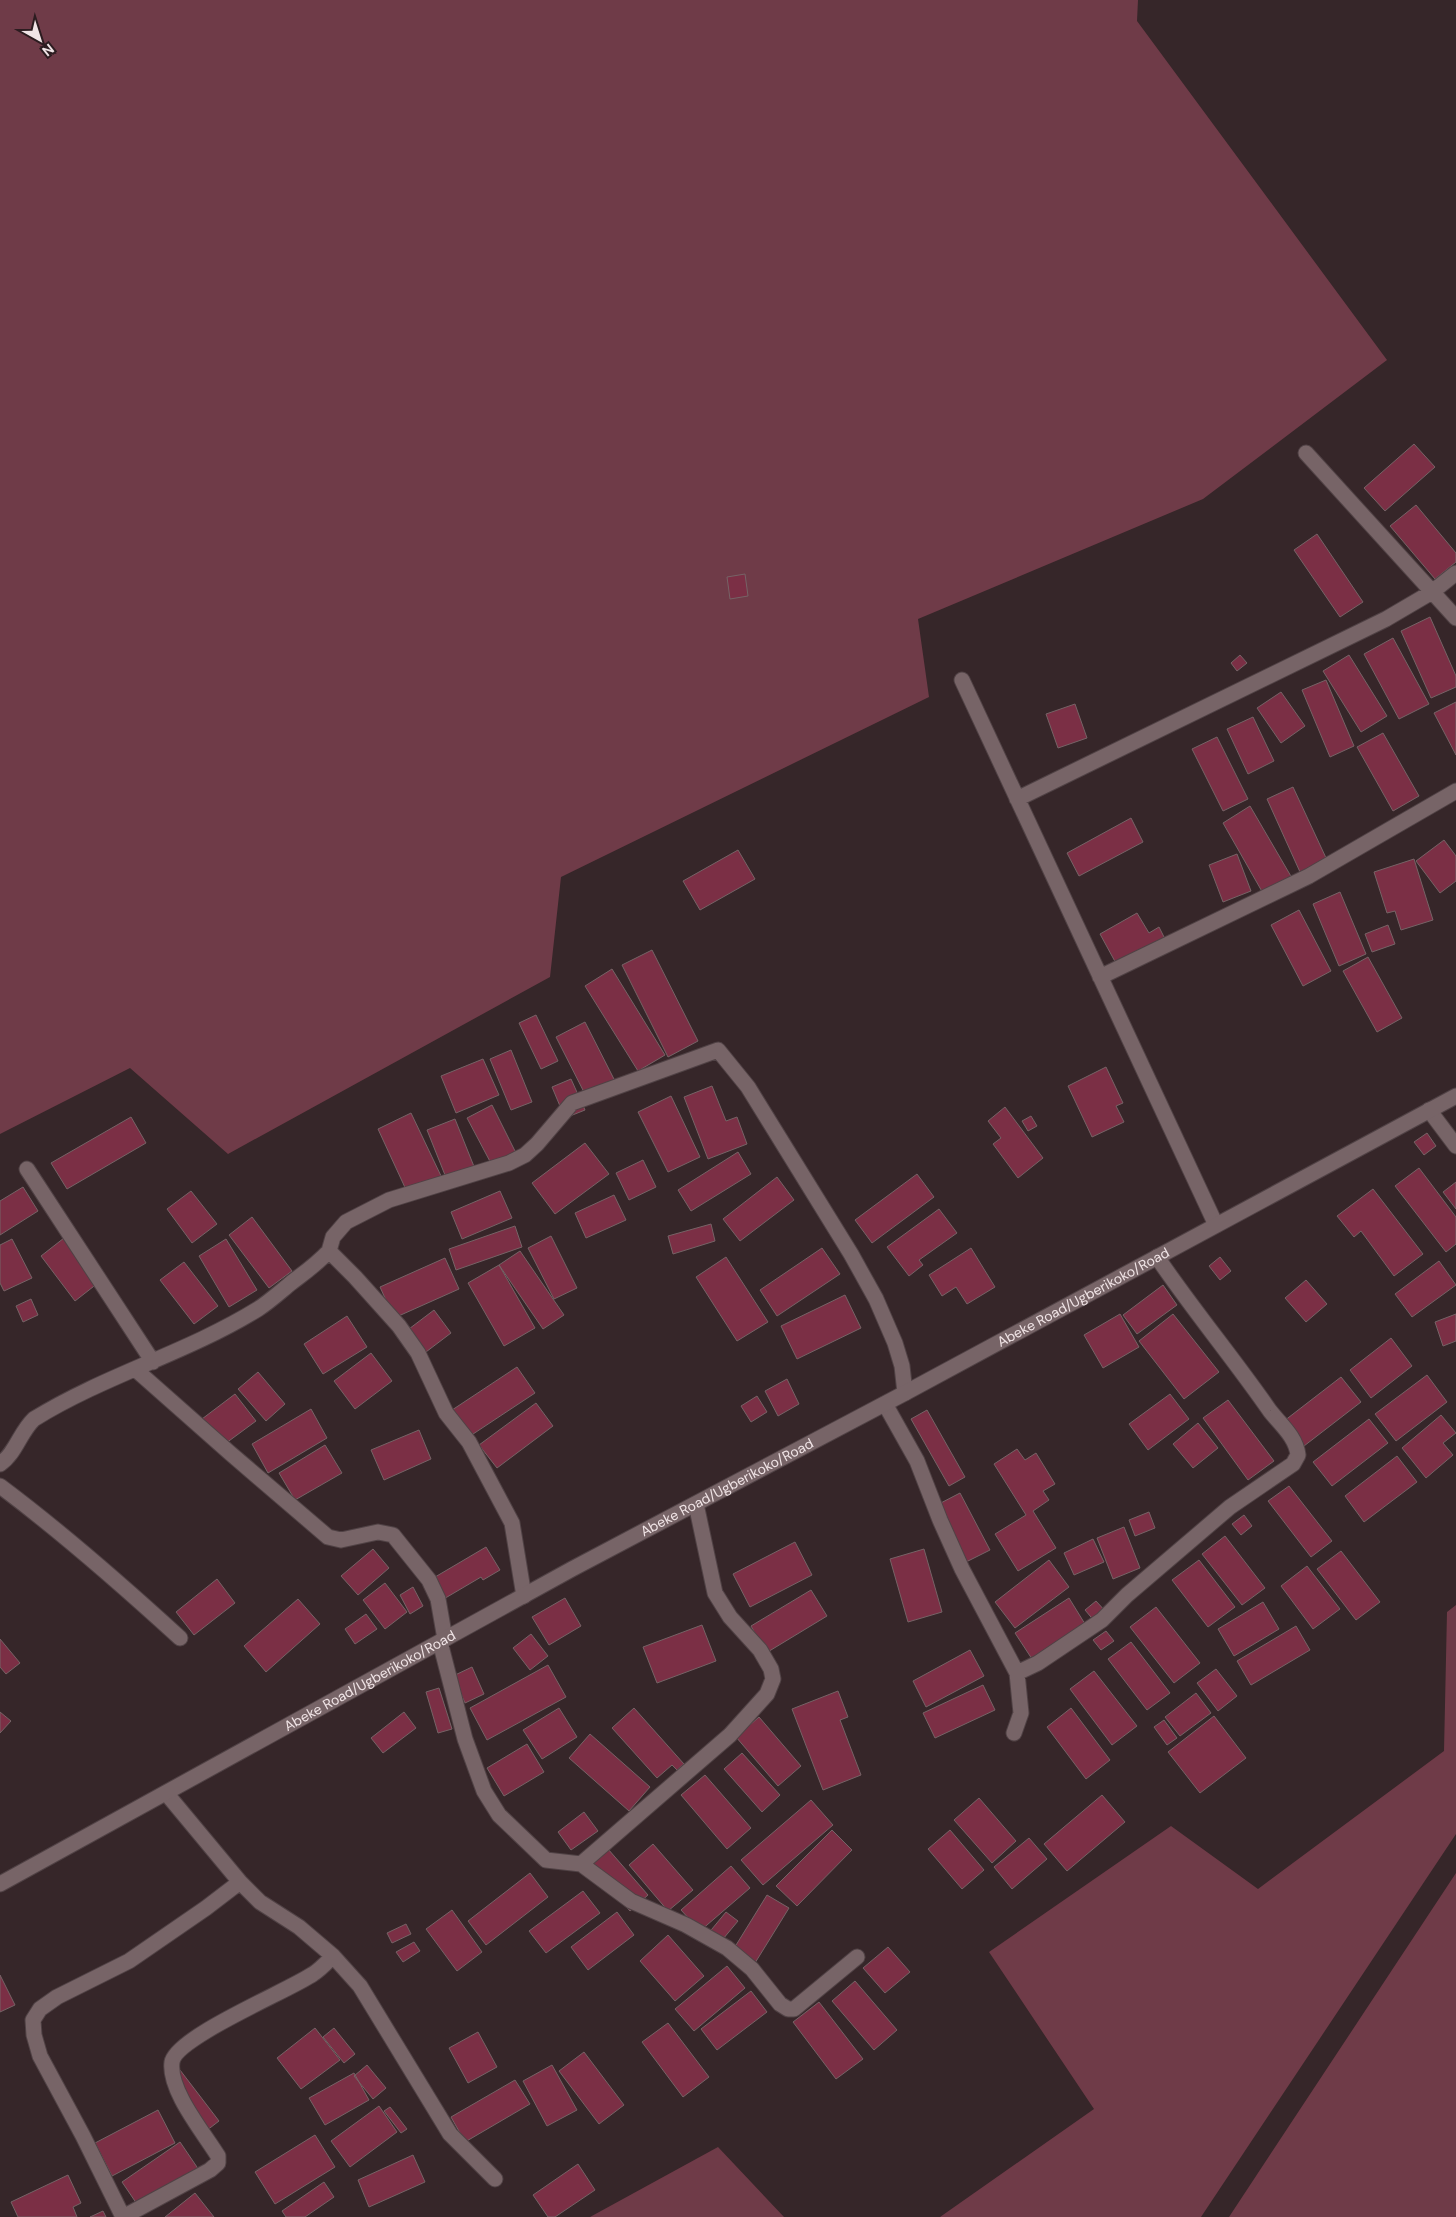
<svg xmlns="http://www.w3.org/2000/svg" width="1456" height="2217" viewBox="0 0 1456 2217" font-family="'DM Sans',sans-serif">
<rect width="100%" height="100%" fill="#362629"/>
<!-- green -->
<path fill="#6f3b48" d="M0,0h1138l-1,21 250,339 -184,139 -285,120 11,78 -368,180 -11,100 -322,177 -98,-86 -130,66z
M1456,1605v229l-255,383h-261l154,-108 -105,-157 182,-126 87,63 186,-138 3,-139z
M1456,1873v344h-227z
M718,2147l66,70h-194z"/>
<!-- building -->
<path fill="#7b2f45" stroke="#766366" d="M1414,444l21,23 -50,44 -21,-23z
M1416,505l40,48v9l-21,17 -45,-53z
M1317,534l46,68 -23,15 -46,-67z
M745,574l3,22 -18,3 -3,-22z
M1430,617l26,59v11l-25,11 -30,-67z
M1393,638l36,66 -30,15 -35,-65z
M1240,655l7,8 -10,8 -6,-8z
M1349,655l38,61 -26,16 -38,-61z
M1326,680l28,66 -24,11 -28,-67z
M1281,692l24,34 -24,17 -24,-35z
M1456,702v53l-22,-42z
M1075,704l12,34 -29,10 -12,-34z
M1253,717l21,44 -26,13 -21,-45z
M1383,733l36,63 -26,15 -36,-64z
M1217,737l31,62 -25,12 -31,-62z
M1293,787l34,73 -27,12 -33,-73z
M1250,806l42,72 -28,17 -41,-72z
M1131,818l12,24 -64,34 -12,-23z
M1444,840l12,16v25l-16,12 -24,-32z
M738,850l17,29 -55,31 -17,-29z
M1237,854l14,37 -28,11 -14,-37z
M1414,859l19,61 -32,10 -6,-19 -8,2 -13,-41z
M1340,892l26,62 -27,12 -26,-62z
M1299,910l32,61 -28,15 -32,-61z
M1137,913l12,20 10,-6 7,14 -48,26 -18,-33z
M1388,925l7,19 -23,8 -7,-18z
M652,950l46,91 -30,16 -46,-92z
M1368,957l34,61 -25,14 -34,-61z
M612,969l53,86 -27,16 -53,-85z
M536,1015l22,46 -17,8 -22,-46z
M585,1022l32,63 -29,15 -32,-63z
M511,1050l21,52 -21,8 -21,-51z
M483,1059l16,36 -43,18 -15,-37z
M1106,1067l17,36 -7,3 8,16 -32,15 -24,-51z
M571,1079l14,31 -20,8 -13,-31z
M712,1086l14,35 11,-4 10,27 -39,15 -24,-62z
M671,1096l29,61 -32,15 -30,-60z
M492,1105l26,52 -24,12 -27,-51z
M1005,1107l38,51 -25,20 -25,-34 8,-6 -13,-17z
M411,1113l31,65 -34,16 -30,-65z
M1031,1116l6,10 -9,5 -6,-10z
M131,1117l15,26 -79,46 -16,-26z
M455,1119l22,55 -28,11 -22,-55z
M1427,1133l9,13 -12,9 -10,-13z
M585,1143l24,31 -54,40 -23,-31z
M738,1152l13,22 -60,37 -13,-21z
M643,1160l13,27 -27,13 -13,-27z
M1419,1168l37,49v27l-10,8 -51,-66z
M917,1174l17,23 -62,46 -17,-23z
M777,1177l17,23 -54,41 -17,-22z
M1456,1182v27l-13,-17z
M23,1187l15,24 -38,24v-34z
M1373,1189l50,65 -29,22 -33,-45 -7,6 -17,-21z
M191,1191l26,33 -25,19 -25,-34z
M500,1191l12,27 -50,21 -11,-27z
M614,1195l12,25 -40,18 -11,-25z
M939,1209l18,24 -38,27 4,5 -14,11 -22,-29z
M252,1217l40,54 -23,17 -40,-53z
M711,1224l4,17 -42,13 -5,-18z
M515,1226l7,21 -66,23 -7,-21z
M551,1236l26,52 -23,11 -26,-51z
M64,1238l34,45 -23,18 -34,-45z
M12,1239l20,39 -28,13 -4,-8v-38z
M226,1239l31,51 -28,17 -30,-51z
M822,1248l18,26 -63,42 -17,-26z
M971,1248l24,39 -28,17 -11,-17 -14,9 -13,-21z
M520,1251l44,64 -21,14 -44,-64z
M726,1257l42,65 -31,19 -41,-64z
M1220,1257l11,14 -11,9 -11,-14z
M445,1258l14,31 -65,29 -14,-31z
M1439,1261l17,24 -44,32 -17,-23z
M184,1262l34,44 -24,18 -34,-44z
M499,1265l36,63 -31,18 -36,-63z
M1306,1280l21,24 -21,18 -21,-24z
M1163,1285l14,20 -40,29 -14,-19z
M845,1295l16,33 -64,31 -16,-33z
M31,1299l7,16 -15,7 -7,-16z
M434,1310l17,23 -33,25 -17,-23z
M1120,1314l19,33 -36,21 -19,-33z
M1173,1314l46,58 -35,27 -45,-58z
M1456,1314v27l-13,5 -8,-24z
M347,1316l20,31 -44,27 -19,-30z
M1391,1338l21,28 -41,32 -21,-28z
M371,1353l21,28 -37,28 -21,-28z
M517,1367l18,26 -71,47 -18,-26z
M258,1372l27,32 -19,17 -28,-32z
M1427,1375l20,27 -51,39 -21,-27z
M1341,1377l20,25 -57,44 -20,-25z
M787,1379l12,25 -21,12 -13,-25z
M235,1394l21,27 -38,28 -20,-27z
M1170,1394l19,25 -41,31 -19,-26z
M757,1396l10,16 -16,10 -10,-16z
M1228,1400l46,61 -26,19 -45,-62z
M536,1403l17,23 -56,42 -18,-23z
M311,1409l16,29 -59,35 -16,-29z
M927,1410l38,67 -16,9 -38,-67z
M1441,1415l15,18 -13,10 10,12 -27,23 -24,-30z
M1369,1419l19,24 -56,43 -19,-24z
M1198,1423l20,25 -25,20 -20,-24z
M419,1430l12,29 -47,21 -13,-30z
M325,1445l17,28 -47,27 -16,-27z
M1017,1449l8,11 11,-7 19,31 -12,7 6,9 -16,11 23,37 -38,23 -23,-37 31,-19 -32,-51z
M1397,1456l20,26 -53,40 -19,-26z
M1289,1486l43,55 -21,16 -43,-56z
M960,1493l30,57 -26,13 -29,-57z
M1149,1512l6,16 -20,8 -6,-16z
M1244,1515l8,11 -11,9 -9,-11z
M1124,1527l16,41 -27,11 -16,-41z
M1225,1536l40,52 -23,17 -40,-51z
M1093,1539l11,23 -30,13 -10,-22z
M795,1542l17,33 -62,32 -17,-33z
M486,1547l14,23 -17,10 -2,-3 -39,23 -12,-20z
M373,1549l16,19 -31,27 -17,-19z
M924,1549l18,63 -34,10 -18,-63z
M1341,1551l39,51 -24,18 -39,-51z
M1049,1560l20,27 -54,41 -20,-26z
M1199,1560l36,47 -27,20 -36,-47z
M1307,1566l33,43 -27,20 -32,-43z
M217,1579l18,24 -41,32 -18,-23z
M385,1583l22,29 -22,17 -22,-29z
M413,1587l10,19 -13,8 -10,-19z
M811,1590l16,26 -61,37 -15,-27z
M565,1598l16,28 -32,19 -17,-28z
M1069,1598l16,26 -53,35 -17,-26z
M298,1599l22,25 -54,48 -22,-26z
M1096,1601l11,12 -11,10 -11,-13z
M1263,1602l16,27 -45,27 -16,-27z
M1156,1607l44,56 -26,20 -44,-56z
M366,1614l11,15 -22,15 -10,-15z
M702,1625l14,36 -59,22 -14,-36z
M1296,1626l14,24 -59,35 -14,-24z
M1106,1631l8,10 -13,9 -8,-10z
M531,1634l17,22 -18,14 -17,-22z
M0,1639l20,24 -14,11 -6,-7z
M1131,1642l39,51 -23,17 -39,-51z
M970,1650l14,26 -58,31 -13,-26z
M548,1665l18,32 -79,43 -17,-32z
M472,1667l12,27 -19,9 -12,-27z
M1216,1669l21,27 -19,15 -21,-28z
M1094,1671l43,55 -25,19 -42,-56z
M983,1685l12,25 -60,28 -12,-25z
M439,1688l13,41 -14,4 -12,-41z
M838,1691l10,26 -8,3 21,55 -38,15 -31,-81z
M1196,1693l15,20 -31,23 -15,-19z
M559,1708l18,29 -35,22 -19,-29z
M634,1708l50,56 -7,6 -5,-5 -15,13 -45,-50z
M1071,1708l39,52 -24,19 -39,-52z
M0,1712l11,9 -11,12z
M404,1712l12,16 -33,25 -12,-15z
M1214,1716l32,42 -46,35 -32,-41z
M759,1717l42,49 -23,20 -42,-49z
M1164,1720l13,18 -10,7 -13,-18z
M590,1734l60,53 -21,24 -60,-53z
M527,1744l17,28 -40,24 -17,-28z
M742,1753l38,42 -18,17 -38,-43z
M705,1775l46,53 -24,21 -46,-54z
M1102,1795l23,27 -58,49 -23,-27z
M979,1798l37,43 -24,22 -38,-43z
M811,1800l22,25 -70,60 -22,-25z
M584,1812l14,19 -27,19 -13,-18z
M832,1830l20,20 -55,56 -21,-20z
M950,1830l34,40 -22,19 -34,-40z
M1029,1838l18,21 -35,30 -18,-22z
M653,1844l40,46 -25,21 -39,-46z
M608,1849l40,46 -18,16 -40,-46z
M731,1866l19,22 -50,43 -19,-21z
M530,1873l18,24 -62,48 -18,-24z
M583,1891l17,22 -54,40 -17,-22z
M767,1895l22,13 -34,55 -22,-13z
M452,1910l30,42 -25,19 -31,-42z
M617,1912l17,23 -46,35 -17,-23z
M726,1912l12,9 -20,24 -11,-10z
M406,1924l5,10 -19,9 -5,-10z
M668,1935l36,41 -29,25 -35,-40z
M414,1942l6,9 -17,11 -7,-10z
M888,1947l22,25 -25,21 -22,-25z
M727,1966l18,22 -51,43 -19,-22z
M0,1975l15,30 -15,7z
M855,1981l42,49 -23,20 -42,-49z
M751,1991l16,21 -50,38 -16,-21z
M819,2002l44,57 -27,20 -43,-57z
M668,2023l41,54 -26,20 -41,-55z
M315,2028l25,32 -39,29 -24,-31z
M334,2028l21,26 -11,9 -21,-26z
M478,2032l19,35 -29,16 -19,-35z
M584,2052l40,53 -25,19 -40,-53z
M367,2065l19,23 -13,11 -19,-23z
M552,2065l25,45 -30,16 -24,-45z
M180,2070l39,51 -13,10 -38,-51z
M354,2073l15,27 -44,25 -16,-27z
M515,2080l15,24 -65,38 -14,-25z
M379,2106l18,26 -47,35 -19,-26z
M390,2107l17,22 -6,4 -17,-22z
M158,2110l17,33 -63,33 -17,-33z
M315,2135l20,32 -60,37 -20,-32z
M180,2142l19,28 -58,40 -19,-28z
M413,2155l12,27 -56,25 -11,-27z
M578,2164l17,26 -40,27h-7l-15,-22z
M68,2175l13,28 -8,4 4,10h-59l-7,-15z
M324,2182l10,15 -29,20h-19l-4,-6z
M195,2193l19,24h-49z
M103,2211l3,6h-16z"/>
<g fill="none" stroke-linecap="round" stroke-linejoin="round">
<defs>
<path id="street" d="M1306,453l150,165
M962,680l254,545
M1017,799l369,-180 46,-27 24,-19
M1100,977l209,-101 147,-85
M1429,1110l27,36
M27,1169l126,193
M329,1251l4,-14 13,-15 43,-22 120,-37 16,-8 12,-11 35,-41 146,-53 30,37 103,167 25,45 19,44 7,23 3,27
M135,1369l95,84 98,84 13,3 37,-8 15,3 36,45 9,19 7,40
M885,1404l32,57 23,59 22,49 55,104 21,-10 64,-43 25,-25 103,-88 63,-43 5,-9c-2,-18 -17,-30 -28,-44 -36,-52 -77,-101 -113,-154
M0,1464c16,-11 20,-32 34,-45 71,-44 153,-66 224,-110 11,-7 22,-17 33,-26 13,-10 26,-19 38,-32l26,26 44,49 19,27 28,60 23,29 43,81 12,73
M0,1486c63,47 122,99 180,152
M440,1642l25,97 19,52 15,24 47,45 35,4 50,37 55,24 41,23 25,21 28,35 8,5h6l63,-52
M1014,1733l7,-20 -4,-40
M166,1793l74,89 20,20 39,25 34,29 27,30 90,148 45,45
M581,1864l149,-129 37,-41 6,-15 -2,-10 -11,-19 -30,-33 -15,-24 -19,-89
M123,2217l-40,-81 -43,-80 -6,-21 -1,-15 7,-11 17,-12 72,-36 77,-53 34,-26
M123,2217l87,-47 8,-7v-7c-14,-23 -50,-66 -46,-94 4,-25 118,-72 141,-88 8,-5 14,-12 20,-18"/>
<g id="secondary">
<path id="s1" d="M0,1884l572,-315 333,-176 551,-297"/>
</g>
</defs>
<!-- street casing -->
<use href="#street" stroke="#504245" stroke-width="17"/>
<!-- secondary casing -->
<use href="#secondary" stroke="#504245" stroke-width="17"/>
<!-- street -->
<use href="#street" stroke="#776467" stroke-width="15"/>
<!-- secondary -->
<use href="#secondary" stroke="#776467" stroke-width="15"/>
</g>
<g text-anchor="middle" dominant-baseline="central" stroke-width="4.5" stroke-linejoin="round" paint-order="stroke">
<!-- street labels -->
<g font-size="14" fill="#f0e4e6" stroke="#2c1c20">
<text stroke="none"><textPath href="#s1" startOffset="1232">Abeke Road/Ugberikoko/Road</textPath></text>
<text stroke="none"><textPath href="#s1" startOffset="828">Abeke Road/Ugberikoko/Road</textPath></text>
<text stroke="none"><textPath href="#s1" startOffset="422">Abeke Road/Ugberikoko/Road</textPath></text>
</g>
</g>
<!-- north arrow -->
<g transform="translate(40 40) rotate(141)" stroke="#2c1c20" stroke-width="4" paint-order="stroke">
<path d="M0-4L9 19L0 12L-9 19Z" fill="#f0e4e6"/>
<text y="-8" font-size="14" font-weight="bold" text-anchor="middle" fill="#f0e4e6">N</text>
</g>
</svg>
